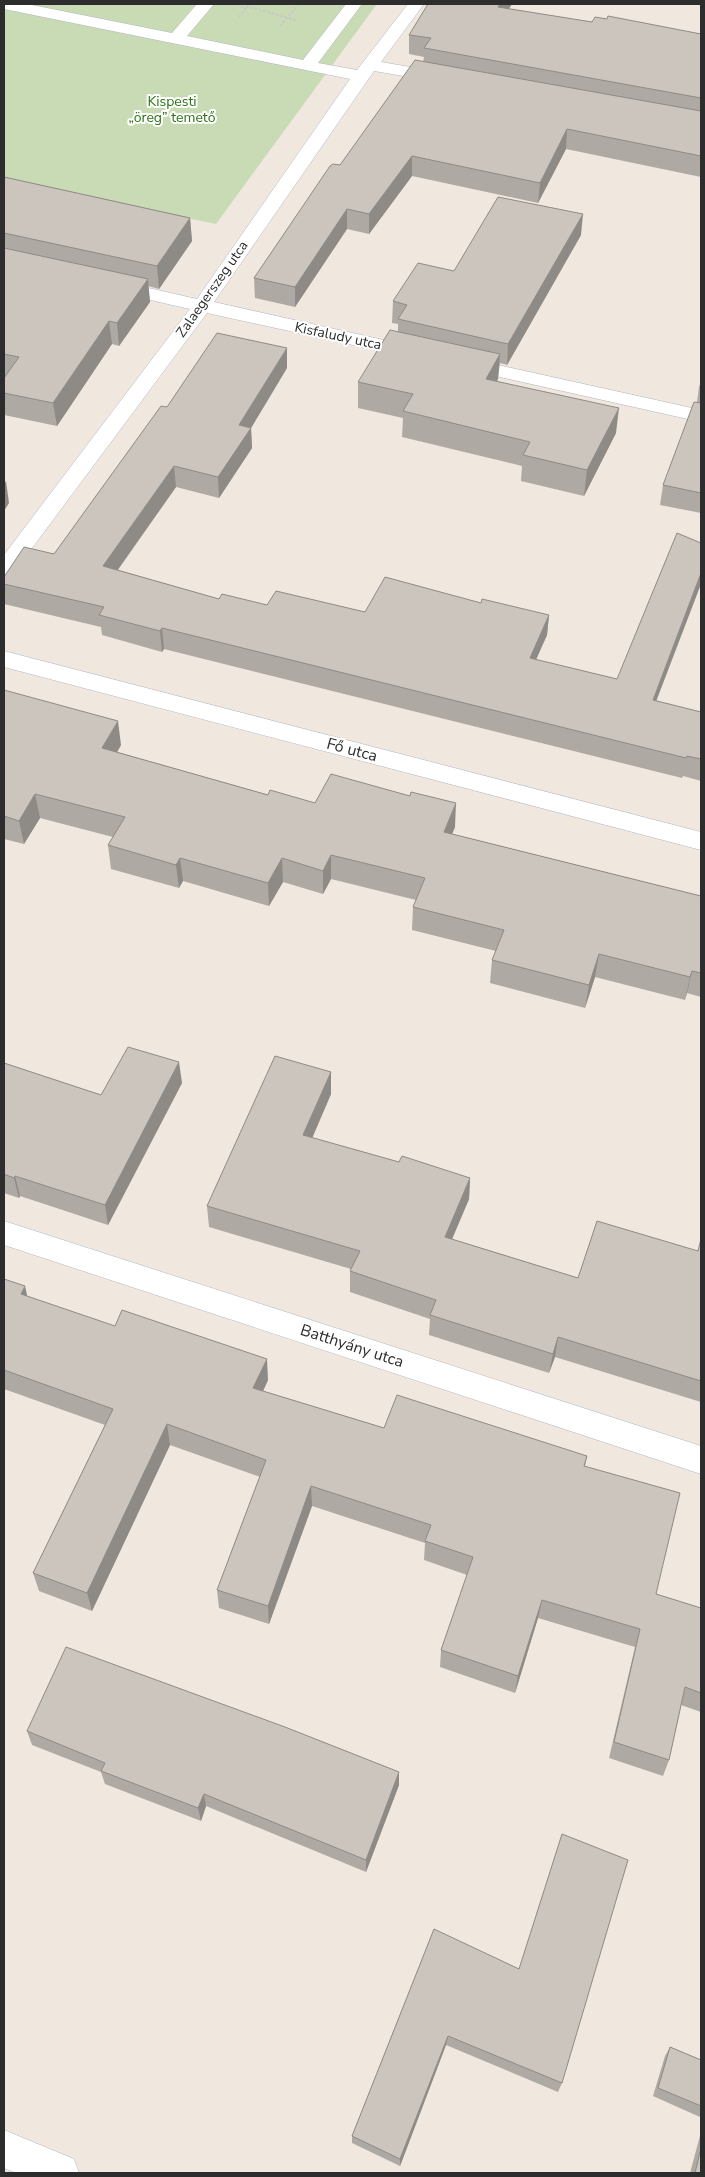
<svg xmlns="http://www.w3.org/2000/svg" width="705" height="2177" viewBox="0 0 705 2177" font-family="'Nunito Sans',sans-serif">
<rect width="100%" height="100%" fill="#f0e8df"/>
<!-- cemetery -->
<path fill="#c9dbb4" d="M4,4h373l-161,220 -212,-44z"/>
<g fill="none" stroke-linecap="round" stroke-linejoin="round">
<defs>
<path id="minor" d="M4,4h23l145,29 25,-29h17l-27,32 116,24 43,-56h16l-44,59 39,7 51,-66h16l-43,58 64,11 6,1 3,4 -3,4 -6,1 -71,-12 -160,231 210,47 3,4 -3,4 -7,2 -210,-46 -195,262 -8,2v-22l186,-246 -84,-19 -3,-4 3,-4 7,-2 84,19 153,-220 -346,-70z
M462,357l239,53v12l-246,-55 -3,-4 3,-4z
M4,651l697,181v18l-697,-183z
M4,1221l697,225v28l-697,-229z
M4,2130l70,29 5,14h-63l-12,-5z"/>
</defs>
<!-- minor casing -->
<use href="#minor" stroke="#b3b6c2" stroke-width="1"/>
<!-- path -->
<path stroke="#c8c8c8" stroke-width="2" stroke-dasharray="2.5 2" stroke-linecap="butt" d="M241,7l13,1 44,13
M239,17l10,-13
M280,26l19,-22"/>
<!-- minor -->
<use href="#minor" fill="#fff" fill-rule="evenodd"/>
</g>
<!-- wall -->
<path fill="#afa9a3" d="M509,9l83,13 109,12v143l-135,-28 -28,54 -126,-27 -43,58 -22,-5 -52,78 -40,-9 -1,-20 86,-113 83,-103 1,-5 -15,-3v-19z
M4,177l186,41 2,23 -33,48 -11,-3 2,16 -31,44 -7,-2 -55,82 -53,-11v-37l1,-2h-1z
M581,235l-74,130 -7,-2 -2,16 -1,2 119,52 -32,63 -63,-15 1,-15 -120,-29 1,-19 -45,-10v-26l40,-51v-7l-6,-1 1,-22 61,-30z
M287,368l-36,60 1,20 -33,50 -43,-11 -58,83 101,29 48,6 98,7 116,-9 68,12 -2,20 -11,24 121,42 44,11v69l-18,-5 -1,2 -518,-129 -2,3 -60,-17 -1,-8 -97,-23v-27l50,-23 113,-147z
M701,381v132l-41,-8 3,-20 34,-83 2,-15z
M4,690l117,55 -4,7 151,43 47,8 140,24 -3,7 249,62v101l-14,-4 -2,7 -90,-23 -10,31 -95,-25 2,-23 4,-9 -84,-21 1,-23 3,-7 -85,-21 -8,15 -40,-12 -14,24 -86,-25 -4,7 -68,-19 -3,-24 5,-8 -73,-19 -16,26 -20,-5z
M4,1063l97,32 81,-12 -74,142 -88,-29 -1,2 -15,-5z
M331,1072v22l-19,44 87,24 71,16 -1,21 -17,40 126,39 120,-27 3,-12v163l-146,-45 -6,16 -120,-38 1,-16 -80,-27v-21l1,-2 -142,-42 -2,-21z
M4,1279l23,17 241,84 -5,11 121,37 203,28 -2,10 71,128 45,14v104l-20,-7 -12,55 -6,16 -54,-18 26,-111 -97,-29 -23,75 -75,-26 1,-17 26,-75 -43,-15 1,-17 -113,-37 -43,118 -50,-16 -2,-18 43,-113 -90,-32 -78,166 -53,-20 -6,-18 72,-148 -101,-36z
M27,1731l372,41v13l-33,87 -160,-66 -5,15 -96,-37 -4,-12 -69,-27z
M434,1929l128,154 -4,9 -112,-47 -46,121 -48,-23v-7z
M670,2047l31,13v55l-1,2 -47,-21 12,-40z
M701,2132v41h-11z"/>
<!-- shaded-wall -->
<path fill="#8e8a85" d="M500,4h12l-15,23 1,-20z
M567,129l-1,20 -28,54 2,-20z
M412,156v20l-43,58v-20z
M347,209v20l-52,78v-20z
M583,214l-2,21 -74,130 1,-21z
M190,218l2,23 -33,48 -2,-23z
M148,279l2,23 -31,44 -2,-23z
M109,321l3,23 -55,82 -4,-23z
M287,348v20l-36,60 1,20 -33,50 -1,-21 21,-52z
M500,354l-2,25 -14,25 2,-25z
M619,408l-3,25 -32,63 3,-26z
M174,466l2,21 -70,99 -3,-20z
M6,481l3,22 -5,8v-27z
M701,573v11l-52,136 4,-20z
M549,615l-2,20 -19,43 2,-20z
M162,628l2,21 -2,3 -2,-21z
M118,721l3,24 -15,27 -4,-24z
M35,794l5,24 -16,26 -5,-23z
M456,803l-1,24 -12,29 1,-24z
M331,855v24l-8,15v-23z
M180,858l3,23 -4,7 -3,-23z
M282,858l1,24 -14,24 -1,-23z
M599,954l-4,23 -10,31 4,-23z
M692,971l-5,22 -2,7 5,-23z
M179,1062l3,21 -74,142 -3,-20z
M331,1072v22l-27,63 -1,-22z
M15,1176l5,20 -1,2 -5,-20z
M470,1178l-1,21 -25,59 1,-21z
M25,1286l5,22 -9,-14z
M558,1337l-3,20 -6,16 4,-19z
M267,1359l1,21 -13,29 -2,-21z
M167,1424l3,21 -78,166 -5,-18z
M311,1486l1,20 -43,118 -1,-18z
M542,1600l-4,18 -23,75 3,-17z
M399,1772v13l-33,87v-12z
M204,1794l2,12 -5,15 -3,-13z
M448,2036l-2,9 -46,121v-7z"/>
<!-- building -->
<path fill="#cbc5be" stroke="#8e8a85" d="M428,4h72l-2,3 94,15 3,-5 12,2 1,-3 93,18v64l-277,-50 7,-10 -22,-3z
M415,60l286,51v45l-134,-27 -27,54 -128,-27 -43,58 -22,-5 -52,78 -41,-9 76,-112 3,-2 7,1z
M4,177l186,41 -33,48 -153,-33z
M498,197l85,17 -75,130 -110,-25 9,-14 -14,-4 25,-38 36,8z
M4,248l144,31 -31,44 -8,-2 -56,82 -49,-10v-15l15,-21 -15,-3z
M390,330l110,24 -14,25 133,29 -32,62 -64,-15 7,-13 -127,-31 10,-17 -55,-12z
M217,333l70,15 -48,77 12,3 -33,49 -44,-11 -71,100 116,33 3,-5 45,11 9,-14 89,21 20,-35 96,26 1,-4 67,16 -19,43 87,21 60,-146 24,10v30l-48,127 48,12v47l-14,-3 -1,2 -524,-130 -2,3 -61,-16 5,-8 -100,-23v-7l20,-30 30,7 107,-148 6,1z
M694,402l7,1v90l-38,-8z
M4,690l114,31 -16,27 166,47 2,-5 45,13 16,-29 79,22 1,-4 45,11 -12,29 257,64v77l-9,-2 -2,6 -91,-23 -10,31 -97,-25 12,-30 -91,-23 12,-29 -94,-23 -8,16 -41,-13 -14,25 -88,-25 -4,7 -68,-20 17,-28 -90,-23 -16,27 -15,-5z
M128,1047l51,15 -74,143 -90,-29 -1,2 -10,-4v-111l97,32z
M275,1056l56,16 -28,63 96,27 3,-6 68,22 -25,59 133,41 19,-57 101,30 3,-12v142l-143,-44 -5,17 -123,-39 6,-15 -86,-29 10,-20 -153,-45z
M4,1279l21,7 -4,8 94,32 7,-16 145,49 -14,29 131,40 13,-33 190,61 -3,10 96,27 -24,101 45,14v85l-16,-6 -16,73 -55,-18 26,-113 -98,-29 -24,76 -77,-26 32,-93 -48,-16 6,-16 -120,-39 -43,120 -51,-16 49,-130 -99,-36 -80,169 -54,-20 80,-164 -109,-39z
M66,1647l219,80 114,45 -33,88 -162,-66 -6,14 -97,-37 4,-8 -78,-32z
M562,1834l66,26 -66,223 -114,-47 -48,123 -48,-23 82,-207 85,40z
M670,2047l31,13v46l-43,-18z
M701,2148v25h-6z"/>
<g text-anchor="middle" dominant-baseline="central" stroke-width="4" stroke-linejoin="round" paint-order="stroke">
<!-- far-park labels -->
<g font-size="14" fill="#2c7314" stroke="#fff">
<text x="172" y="101">Kispesti<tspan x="172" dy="16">„öreg” temető</tspan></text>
</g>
<!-- far-street labels -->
<g font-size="14" fill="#2d2d2d" stroke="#fff">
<text transform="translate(212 289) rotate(-55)">Zalaegerszeg utca</text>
<text transform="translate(338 336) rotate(12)">Kisfaludy utca</text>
</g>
<!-- street labels -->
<g font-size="16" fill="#2d2d2d" stroke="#fff">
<text transform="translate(352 750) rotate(15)">Fő utca</text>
<text transform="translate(352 1346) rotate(18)">Batthyány utca</text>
</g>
</g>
<!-- border -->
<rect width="705" height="2177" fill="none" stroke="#2d2d2d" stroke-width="10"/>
</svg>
